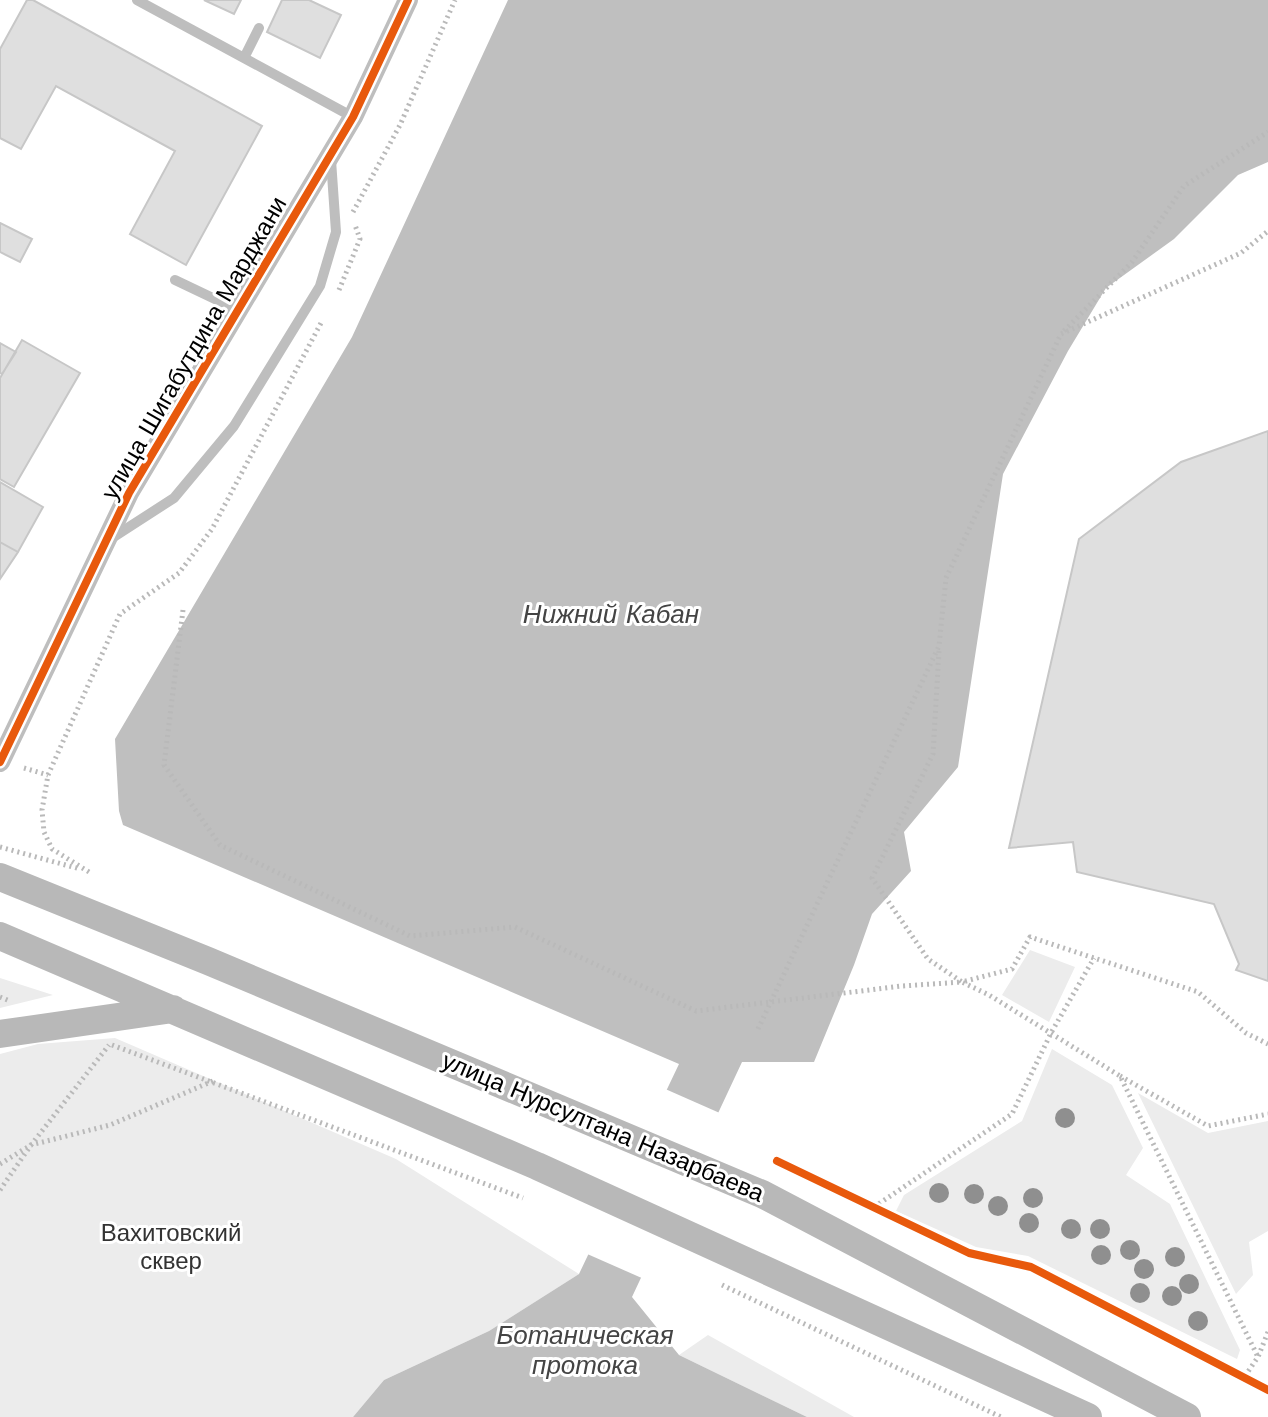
<svg xmlns="http://www.w3.org/2000/svg" width="1268" height="1417" viewBox="0 0 1268 1417" font-family="'Work Sans',sans-serif">
<rect width="100%" height="100%" fill="#fff"/>
<!-- green -->
<path fill="#ececec" d="M1030,950l45,17 -26,55 -47,-27z
M0,978l53,17 -53,13z
M115,1038l281,121 183,115 -90,57 -105,49 -31,37h-353v-363l38,-10z
M1052,1049l60,36 31,63 -17,27 44,29 70,146 -3,9 -209,-103 -52,-9 -80,-36 8,-16 118,-74z
M1138,1093l70,40 60,-12v110l-19,11 4,33 -17,19z
M708,1335l146,82h-47l-128,-62z"/>
<!-- water -->
<path fill="#bfbfbf" d="M508,0h760v162l-30,13 -64,64 -68,49 -38,63 -65,123 -45,293 -54,65 7,39 -39,43 -18,51 -40,97h-72l-110,235 47,58 128,62h-454l31,-37 105,-49 90,-57 100,-210 -556,-239 -4,-14 -4,-72 237,-402z"/>
<!-- pier -->
<path fill="#fff" d="M663,1088l59,26 -78,165 -59,-26z"/>
<!-- building -->
<path fill="#dfdfdf" stroke="#c7c7c7" stroke-width="2" d="M27,0h6l229,126 -76,139 -56,-31 45,-83 -119,-65 -35,63 -21,-11v-89z
M204,0h37l-7,14z
M282,0h27l32,15 -21,43 -53,-26z
M0,223l32,16 -12,23 -20,-10z
M22,340l58,33 -66,114 -14,-8v-101z
M0,343l16,9 -14,22 -2,-1z
M1268,431v550l-32,-11 3,-6 -25,-60 -137,-32 -4,-30 -64,6 70,-309 102,-77z
M0,482l43,25 -25,45 -18,-10z
M0,542l18,10 -18,27z"/>
<g fill="none" stroke-linecap="round" stroke-linejoin="round">
<!-- path -->
<path stroke="#b9b9b9" stroke-width="5" stroke-dasharray="2 4" stroke-linecap="butt" d="M353,212l47,-87 55,-125
M339,290l21,-51 -5,-14
M1064,331l68,-69 52,-76 84,-54
M183,610l-19,155 56,80 190,91 105,-9 181,84 206,-25 60,-4 27,13 131,81 138,281
M939,651l-6,103 -61,124 56,81 34,23 50,-13 18,-32 168,55 48,41 22,11
M24,768l24,7
M0,847l80,22
M89,872l-37,-23 -8,-17 -2,-22 6,-35 72,-161 59,-41 33,-44 109,-206
M0,997l10,4
M758,1029l181,-383 7,-68 115,-244 180,-81 27,-22
M112,1045l411,153
M1120,1076l88,50 60,-12
M777,1161l192,92 62,14 237,123
M0,1164l31,-19 78,-100
M0,1190l31,-45 79,-20 103,-44
M874,1207l138,-93 39,-81 43,-75
M722,1285l279,132
M1245,1376l13,-19 10,-25"/>
<!-- service -->
<path stroke="#bebebe" stroke-width="10" d="M137,0l216,117
M244,58l15,-30
M175,280l63,30
M112,538l62,-40 60,-72 86,-140 16,-54 -5,-72"/>
<!-- minor -->
<path stroke="#bebebe" stroke-width="20" d="M0,762l129,-269 224,-376 55,-117"/>
<!-- secondary -->
<path stroke="#b8b8b8" stroke-width="28" d="M0,877l208,84 554,233 425,223
M0,936l537,230 551,251
M0,1034l173,-25"/>
<defs>
<path id="cycleway" d="M0,762l129,-269 224,-376 55,-117
M777,1161l192,92 62,14 237,123"/>
</defs>
<!-- cycleway casing -->
<use href="#cycleway" stroke="#fff" stroke-width="13"/>
<!-- cycleway -->
<use href="#cycleway" stroke="#e8590c" stroke-width="8"/>
</g>
<!-- trees -->
<g fill="#8f8f8f">
<circle cx="1065" cy="1118" r="10"/>
<circle cx="939" cy="1193" r="10"/>
<circle cx="974" cy="1194" r="10"/>
<circle cx="1033" cy="1198" r="10"/>
<circle cx="998" cy="1206" r="10"/>
<circle cx="1029" cy="1223" r="10"/>
<circle cx="1071" cy="1229" r="10"/>
<circle cx="1100" cy="1229" r="10"/>
<circle cx="1130" cy="1250" r="10"/>
<circle cx="1101" cy="1255" r="10"/>
<circle cx="1175" cy="1257" r="10"/>
<circle cx="1144" cy="1269" r="10"/>
<circle cx="1189" cy="1284" r="10"/>
<circle cx="1140" cy="1293" r="10"/>
<circle cx="1172" cy="1296" r="10"/>
<circle cx="1198" cy="1321" r="10"/>
</g>
<g text-anchor="middle" dominant-baseline="central" stroke-width="6" stroke-linejoin="round" paint-order="stroke">
<!-- street labels -->
<g font-size="24" fill="#000" stroke="#fff">
<text transform="translate(194 348) rotate(-60)">улица Шигабутдина Марджани</text>
<text transform="translate(603 1127) rotate(23)">улица Нурсултана Назарбаева</text>
</g>
<!-- park labels -->
<g font-size="24" fill="#333" stroke="#fff">
<text x="171" y="1233">Вахитовский<tspan x="171" dy="28">сквер</tspan></text>
</g>
<!-- water labels -->
<g font-size="26" font-style="italic" fill="#444" stroke="#fff">
<text x="611" y="614">Нижний Кабан</text>
<text x="585" y="1335">Ботаническая<tspan x="585" dy="30">протока</tspan></text>
</g>
</g>
</svg>
